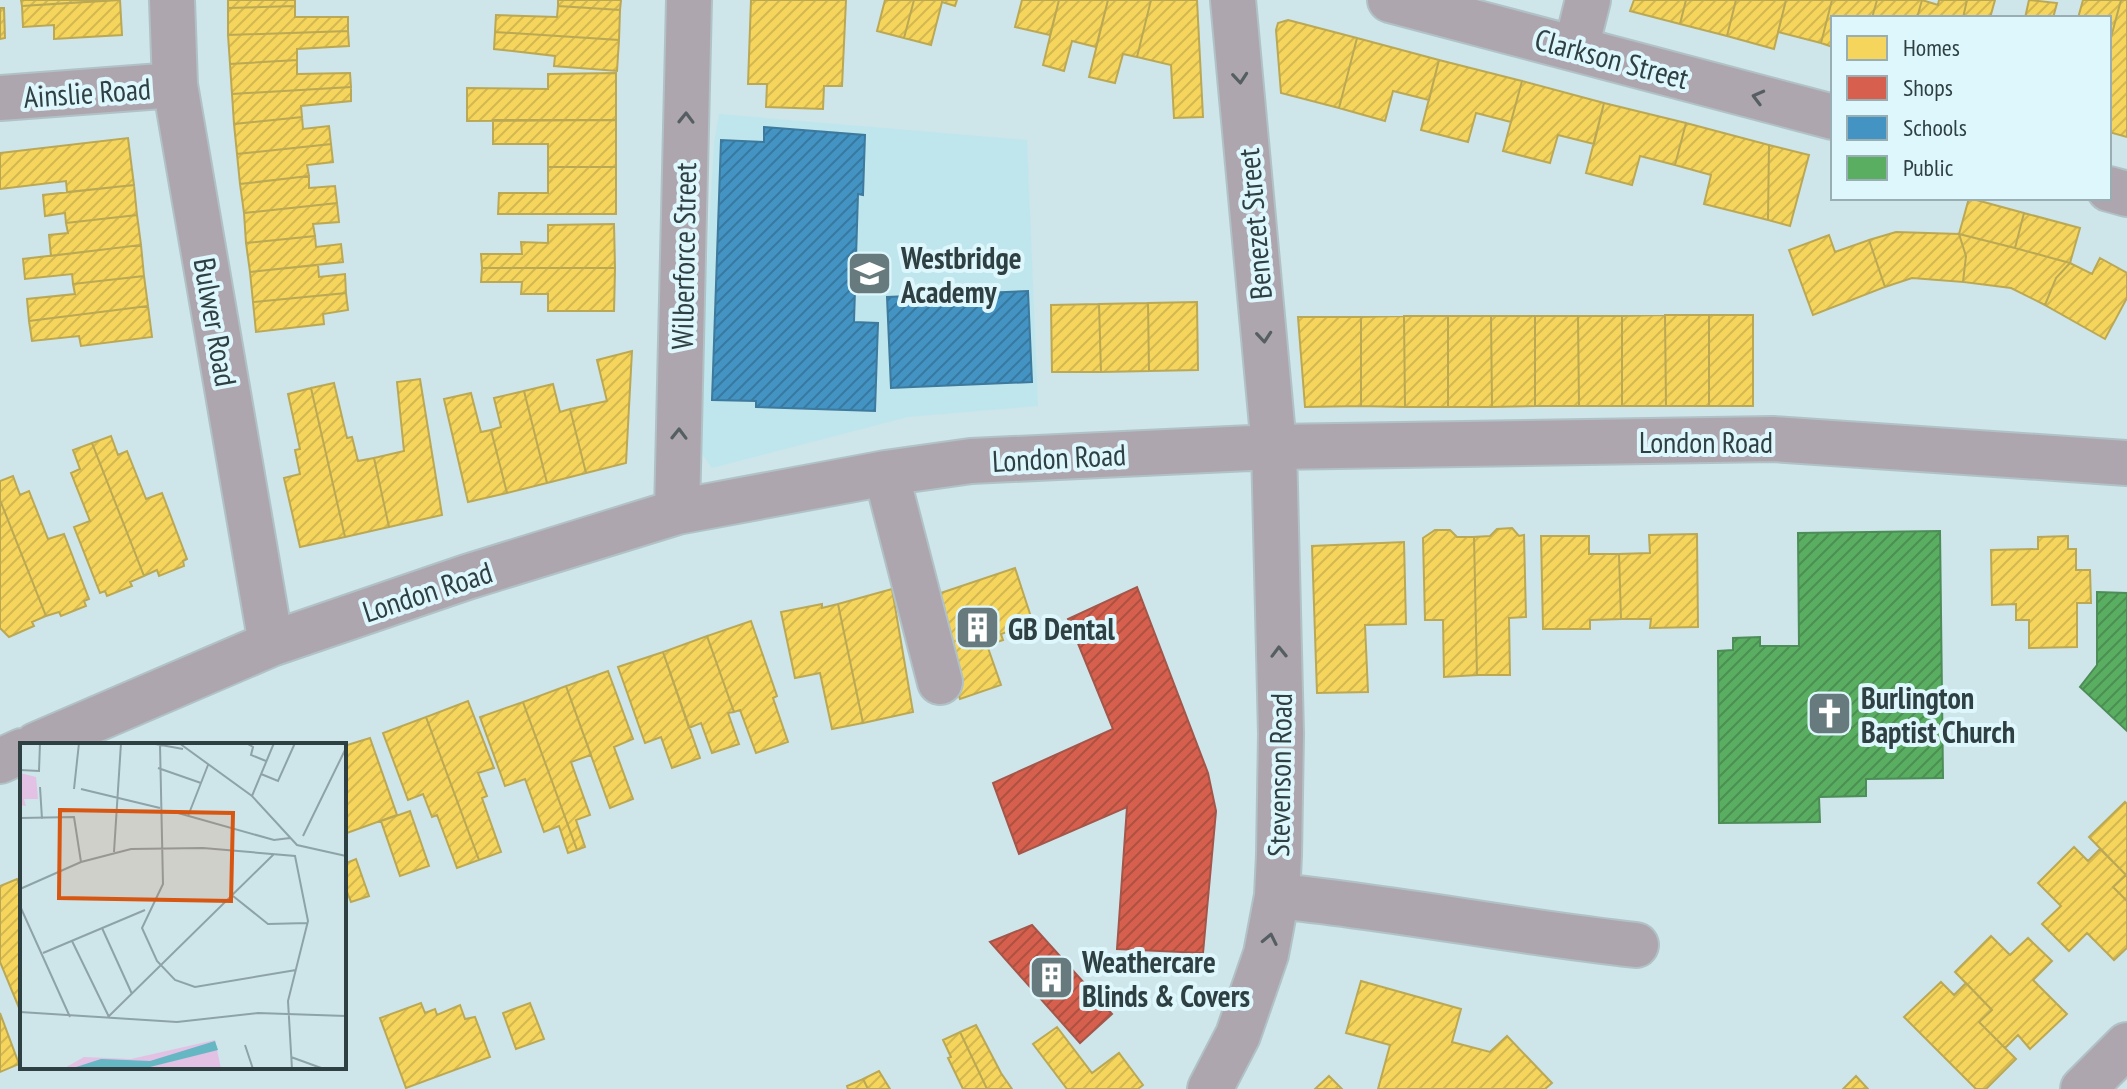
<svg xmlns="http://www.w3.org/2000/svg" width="2127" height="1089" viewBox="0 0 2127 1089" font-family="'PT Sans Narrow',sans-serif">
<defs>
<pattern id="homes-hatch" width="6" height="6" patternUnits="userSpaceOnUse" patternTransform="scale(2)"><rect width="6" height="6" fill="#f6d55c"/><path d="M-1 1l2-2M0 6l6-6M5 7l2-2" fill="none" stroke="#d3b851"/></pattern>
<pattern id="shops-hatch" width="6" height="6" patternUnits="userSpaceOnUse" patternTransform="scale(2)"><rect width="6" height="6" fill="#d6604d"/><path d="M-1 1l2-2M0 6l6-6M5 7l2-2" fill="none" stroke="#ae5142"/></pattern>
<pattern id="schools-hatch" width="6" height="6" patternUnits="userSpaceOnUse" patternTransform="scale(2)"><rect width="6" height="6" fill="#4393c3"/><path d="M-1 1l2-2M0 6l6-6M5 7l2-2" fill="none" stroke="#3879a0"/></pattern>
<pattern id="public-hatch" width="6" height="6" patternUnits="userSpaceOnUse" patternTransform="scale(2)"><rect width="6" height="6" fill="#5aae61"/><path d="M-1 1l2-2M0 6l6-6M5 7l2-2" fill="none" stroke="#4b8f52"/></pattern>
</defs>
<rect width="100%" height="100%" fill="#cee5ea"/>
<!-- built -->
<path fill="#bfe6ed" d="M719,114l308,26 11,266 -130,11 -196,51 -15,-21 17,-304z"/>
<!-- homes -->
<path fill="url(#homes-hatch)" stroke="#baa854" stroke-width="2" d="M21,0h94l-93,6z
M120,0l2,35 -68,4v-14l-31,2 -1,-21z
M228,0h67v6l-67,2z
M558,0h63l-1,10 -62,-4z
M751,0h95l-4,86h-18l-1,23 -57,-2 1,-23h-19z
M885,0h29l-10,38 -27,-7z
M914,0h43l-2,6 -13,-4 -11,43 -27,-7z
M1022,0h37l-9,35 -35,-8z
M1059,0h49l-12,47 -24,-6 -8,30 -21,-6z
M1108,0h43l-14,57 -14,-3 -8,29 -26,-6z
M1151,0h46l6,117 -29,1 -3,-53 -34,-8z
M1634,0h52l-6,24 -50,-13z
M1686,0h50l-9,36 -47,-12z
M1736,0h50l-12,49 -47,-13z
M1786,0h46l-11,43 -43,-11z
M1832,0h45l-5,18h-39v29l-12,-4z
M1877,0h45l-5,18h-45z
M1922,0l16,5 1,-5h28l-4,18h-46z
M1967,0h28l-5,18h-27z
M2029,0l28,3 -4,15h-28z
M2083,0h38l-12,45v-27h-31z
M2121,0h6v137l-18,-5v-87z
M295,6v11h53v14l-120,4v-27z
M558,6l62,4 -1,30 -124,-8 1,-17 61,2z
M0,8h4l1,30 -5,1z
M1288,20l69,18 -18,70 -58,-15 -5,-63 2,-7z
M348,31l1,15 -52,3v11l-67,4 -2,-29z
M495,32l124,8 -2,31 -63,-5 1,-10 -61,-7z
M1357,38l82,22 -10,40 -36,-9 -8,30 -46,-13z
M297,60v14l53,-1 1,14 -119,7 -2,-30z
M1439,60l83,21 -11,41 -35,-9 -8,29 -47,-12z
M616,73v47l-149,1v-33l81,1v-15z
M1522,81l82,22 -10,41 -36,-9 -8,28 -47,-12z
M351,87v14l-50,5 1,11 -68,7 -2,-30z
M1604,103l82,20 -11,42 -35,-9 -8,29 -46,-12z
M302,117l1,12 26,-3 2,18 -94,10 -3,-30z
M493,120h123v47h-68v-23h-55z
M1686,123l83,22 -1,75 -64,-16 7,-29 -36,-10z
M128,138l6,47 -67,7 -1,-11 -66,8v-36z
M331,144l2,18 -26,3 2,11 -69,8 -3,-30z
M1769,145l40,10 -19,71 -22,-6z
M548,167h68v47h-118l1,-21h49z
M309,176v12l26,-2 2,17 -93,10 -4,-29z
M134,185l3,30 -71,8 -1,-10 -20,3 -2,-21z
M1969,198l55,15 -9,35 -56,-14z
M337,203l2,19 -26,2 2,12 -69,7 -2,-30z
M2024,213l56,15 -10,35 -55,-15z
M137,215l4,30 -90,11 -2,-21 19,-2 -2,-10z
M614,224l1,44h-133l-1,-14h41l-1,-12 27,1v-18z
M1896,232l63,2 7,22 -3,26 -51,-4 -27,9 -16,-47z
M1959,234l56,14 55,15 -14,15 -11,27 -34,-17 -48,-6 3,-26z
M1829,235l6,17 34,-12 16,47 -72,28 -24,-65z
M315,236l1,11 25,-3 2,18 -93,10 -4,-29z
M141,245l3,31 -71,8 -1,-10 -47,5 -2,-20z
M2100,258l27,15v25l-22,41 -60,-34 11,-27 14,-15 22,11z
M318,265l1,12 26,-3 1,19 -93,9 -3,-30z
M482,268h133l-1,43h-66v-17h-27l1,-12h-41z
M144,276l4,30 -119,15 -2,-22 48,-5 -2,-10z
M346,293l2,17 -25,4 1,10 -68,8 -3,-30z
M1197,302l1,68 -49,1 -1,-68z
M1148,303l1,68 -48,1 -2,-68z
M1099,304l2,68h-49l-1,-67z
M148,306l4,31 -71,9 -2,-10 -47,5 -3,-20z
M1665,315h44v91h-43z
M1665,315l1,91h-44v-90z
M1709,315h44v91h-44z
M1404,316h44v91h-43z
M1404,316l1,91 -44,-1v-89z
M1448,316h43l1,91h-44z
M1491,316h44v90l-43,1z
M1535,316h43l1,90h-44z
M1578,316h44v90h-43z
M1298,317h63v89l-56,1z
M632,351l-6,112 -40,10 -16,-64 37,-8 -10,-41z
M420,379l22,136 -53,12 -15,-69 30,-7 -7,-69z
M334,383l13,55 5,-1 6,24 16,-3 15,69 -44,10 -34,-149z
M553,384l7,28 10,-3 16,64 -39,10 -23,-92z
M311,388l34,149 -45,10 -16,-69 16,-4 -5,-24 5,-1 -12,-55z
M524,391l23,92 -40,10 -16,-63 10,-3 -7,-29z
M471,393l10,39 10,-2 16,63 -39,9 -24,-103z
M111,436l7,19 9,-4 19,48 16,-6 25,66 -4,2 1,5 -25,10 -2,-6 -13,6 -52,-133z
M92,443l52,133 -14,6 2,4 -25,10 -2,-5 -5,2 -26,-66 16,-6 -19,-48 9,-4 -7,-19z
M13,476l7,19 9,-4 19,48 16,-5 25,65 -5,2 2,5 -25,10 -2,-4 -13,4 -46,-116v-19z
M0,500l46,116 -14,6 2,4 -25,11 -9,-9z
M1512,528l7,8 5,-1 2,82 -17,1 1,57h-33l-3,-138 16,-1 7,-7z
M1435,530h15l7,7h17l3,138 -33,2 -1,-57h-18l-2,-82z
M1697,534l1,93 -48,1 1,-9h-30l-2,-65 31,-1 -1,-18z
M1541,536h48v18h30l2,65 -31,1v9h-47z
M2068,536v13h8v21h14l1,33h-14v44l-48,1v-28h-13v-16l-24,1 -1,-55 47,-1v-12z
M1404,542l2,82 -41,1 3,67 -51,1 -5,-147z
M1015,568l18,55 -32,11 2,6 -16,5 14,40 -41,14 -34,-101z
M892,589l21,123 -50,11 -25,-119z
M822,604v4l16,-4 25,119 -31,6 -12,-56 -25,5 -14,-66z
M751,621l26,75 -4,2 15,44 -32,11 -16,-43 -6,2 -27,-76z
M707,636l27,76 -6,1 11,31 -27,9 -11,-30 -12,5 -26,-76z
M663,652l37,106 -28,10 -11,-31 -16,6 -27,-76z
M608,671l25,68 -19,8 19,52 -23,9 -44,-122z
M566,686l25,69 -20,7 19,53 -14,5 9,27 -8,3 -54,-148z
M468,701l26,67 -16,5 9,23 -5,2 19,54 -22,8 -53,-143z
M523,702l54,148 -9,3 -9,-27 -15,6 -19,-53 -20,7 -25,-69z
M426,717l53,143 -22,8 -20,-53 -5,2 -9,-23 -15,6 -25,-67z
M370,738l27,77 -53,19v-88z
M2125,802l2,2v97l-14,-14 13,-12 -37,-38z
M410,811l19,55 -29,10 -19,-55z
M2074,847l14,14 12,-12 26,26 -13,12 14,14v47l-13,12 -27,-27 -18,18 -27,-27 19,-18 -23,-23z
M356,859l13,37 -18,6 -7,-18v-20z
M17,879l5,11v125l-22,-53v-76z
M1991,936l19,19 18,-17 24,23 -19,19 34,34 -37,35 -12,-14 -13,13 -26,-26 13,-12 -37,-38z
M1361,981l100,28 -9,33 38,10 17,-16 45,47 -7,6h-167l12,-44 -44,-12z
M1941,982l13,13 12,-12 26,27 -13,12 37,37 -30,30h-10l-72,-72z
M421,1003l4,10 10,-4 2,6 23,-10 5,14 10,-2 15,40 -84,31 -26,-70z
M530,1003l14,36 -28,10 -13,-36z
M0,1013l19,51 -19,8z
M976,1025l25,48 11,16h-25l-27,-57z
M1057,1027l35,46 27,-20 24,32 -5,4h-71l-34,-45z
M960,1032l27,57h-24l-15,-31 3,-1 -8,-17z
M879,1071l11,18h-22l-5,-10z
M1329,1076l13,13h-27z
M1856,1076l12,13h-25z
M863,1079l5,10h-20l-1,-3z"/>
<!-- shops -->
<path fill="url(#shops-hatch)" stroke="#a4564a" stroke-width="2" d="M1137,587l71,186 8,38 -13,142 -86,-4 10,-142 -108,47 -26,-71 120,-54 -45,-110z
M1032,925l80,89 -32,29 -90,-101z"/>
<!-- schools -->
<path fill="url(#schools-hatch)" stroke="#3d7a9d" stroke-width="2" d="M764,127l101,8 -2,60 -5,-1 -4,128 24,1 -3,88 -119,-4v-6l-44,-1 9,-260 43,2z
M1028,291l4,91 -141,6 -4,-91z"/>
<!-- public -->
<path fill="url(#public-hatch)" stroke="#4d8d58" stroke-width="2" d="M1940,531l3,247 -77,1v17l-47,1 1,25 -101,1 -1,-172 15,-1v-12l27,-1v9h39l-1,-113z
M2097,592l30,1v138l-47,-44 17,-22z"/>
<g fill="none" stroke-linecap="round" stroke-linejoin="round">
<defs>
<path id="minor" d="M172,0l3,85 96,559
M1390,0l443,117
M1576,48l12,-48
M0,98l175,-13
M2109,189l18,5
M886,473l54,209
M677,512l12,-512
M36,745l235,-101 196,-67 210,-65 209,-39 85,-12 303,-14 499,-8 354,24
M0,761l22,-10
M1277,896c120,12 239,36 359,49
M1210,1089l28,-54 28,-81 11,-58 2,-41 2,-121 -7,-287 -41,-447
M2083,1089l44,-44"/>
</defs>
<!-- minor casing -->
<use href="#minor" stroke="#b1c2c6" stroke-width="48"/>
<!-- minor -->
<use href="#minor" stroke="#aea6ae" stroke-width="44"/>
</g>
<!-- one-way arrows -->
<defs><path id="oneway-chevron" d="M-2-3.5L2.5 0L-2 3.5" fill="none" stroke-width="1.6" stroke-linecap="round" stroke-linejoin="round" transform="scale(2)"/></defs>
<g stroke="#555f63">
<use href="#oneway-chevron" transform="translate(1240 78) rotate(85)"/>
<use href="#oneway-chevron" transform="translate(1758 97) rotate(-165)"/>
<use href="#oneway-chevron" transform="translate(686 118) rotate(-89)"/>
<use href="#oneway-chevron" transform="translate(1264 337) rotate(85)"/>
<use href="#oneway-chevron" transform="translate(679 434) rotate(-89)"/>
<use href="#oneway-chevron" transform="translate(1279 652) rotate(-91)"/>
<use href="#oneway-chevron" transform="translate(1270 939) rotate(-78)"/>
</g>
<!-- icons -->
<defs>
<symbol id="school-square" viewBox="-11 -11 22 22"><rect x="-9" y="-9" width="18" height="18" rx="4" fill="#677a7d" stroke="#def7fc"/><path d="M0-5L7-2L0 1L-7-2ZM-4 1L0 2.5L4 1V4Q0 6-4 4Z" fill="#fff"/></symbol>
<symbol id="building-square" viewBox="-11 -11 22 22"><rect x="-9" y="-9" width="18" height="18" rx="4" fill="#677a7d" stroke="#def7fc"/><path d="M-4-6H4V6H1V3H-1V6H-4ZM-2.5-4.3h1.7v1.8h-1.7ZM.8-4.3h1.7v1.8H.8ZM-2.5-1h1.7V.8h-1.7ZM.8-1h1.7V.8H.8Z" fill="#fff"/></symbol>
<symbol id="church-square" viewBox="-11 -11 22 22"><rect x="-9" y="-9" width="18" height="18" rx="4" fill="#677a7d" stroke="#def7fc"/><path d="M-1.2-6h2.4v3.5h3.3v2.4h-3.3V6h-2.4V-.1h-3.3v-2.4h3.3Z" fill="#fff"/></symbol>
</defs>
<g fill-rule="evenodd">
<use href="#school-square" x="844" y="248" width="51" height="51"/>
<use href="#building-square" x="952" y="602" width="51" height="51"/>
<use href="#church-square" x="1804" y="688" width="51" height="51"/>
<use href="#building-square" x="1026" y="952" width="51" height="51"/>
</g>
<g text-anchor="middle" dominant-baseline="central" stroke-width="8" stroke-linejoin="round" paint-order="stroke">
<!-- street labels -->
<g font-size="30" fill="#2f4043" stroke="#def7fc">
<text transform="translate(1612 58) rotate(15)">Clarkson Street</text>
<text transform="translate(87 92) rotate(-4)">Ainslie Road</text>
<text transform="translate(1254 224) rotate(-95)">Benezet Street</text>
<text transform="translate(683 256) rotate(-89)">Wilberforce Street</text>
<text transform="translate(216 322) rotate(80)">Bulwer Road</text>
<text x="1706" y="441">London Road</text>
<text transform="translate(1059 457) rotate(-3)">London Road</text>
<text transform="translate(427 591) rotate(-18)">London Road</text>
<text transform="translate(1279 775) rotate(-89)">Stevenson Road</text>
</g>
<!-- poi labels -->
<g font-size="30" font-weight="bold" fill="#2f4043" stroke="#def7fc" text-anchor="start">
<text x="901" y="257">Westbridge<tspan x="901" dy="34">Academy</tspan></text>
<text x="1008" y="628">GB Dental</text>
<text x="1861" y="697">Burlington<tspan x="1861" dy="34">Baptist Church</tspan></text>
<text x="1082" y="961">Weathercare<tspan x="1082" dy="34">Blinds &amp; Covers</tspan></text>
</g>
</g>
<!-- overview -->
<g transform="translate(20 743)">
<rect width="326" height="326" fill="#cee5ea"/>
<path d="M0,30l16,4 2,22h-14l2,7 -6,-1zM195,297l6,29h-158l21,-12 47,2z" fill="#e2c1e4"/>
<path d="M195,298l3,9 -72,18 -76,1 31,-10 49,2z" fill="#65b7c4"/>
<path fill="none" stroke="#8ea3a7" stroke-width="2" d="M130,0l33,6M159,0l73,53 45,49 49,11M226,0l7,4 -2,8 15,6M140,2l3,139 -21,44 15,33 18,19 20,7 101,-17M138,25l43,15M0,27l19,1 1,-28M241,31l17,7 17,-38M20,44l2,32M54,46l5,-46M61,46l79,19M232,53l22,-53M151,68l103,29 16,-2M168,73l20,-51M0,75l54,-1 7,45M283,93l43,-88M94,109l7,-109M0,146l61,-27 50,-13 72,-1 92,8 13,65 -20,80 4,68M213,153l35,28 40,-1M0,163l50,111M82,185l30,66M52,198l37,76M23,210l102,-43M0,269l157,10 81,-9 88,3M88,274l166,-163M225,302l8,24M271,314l33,12"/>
<path fill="#d65612" fill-opacity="0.15" stroke="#d65612" stroke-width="4" d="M40,67l173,3 -2,88 -172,-3z"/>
<rect width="326" height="326" fill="none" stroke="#2f4043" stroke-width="4"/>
</g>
<!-- legend -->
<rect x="1831" y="16" width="280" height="184" fill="#def7fc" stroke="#98aeb2" stroke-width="2"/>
<rect x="1847" y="36" width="40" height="24" fill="#f6d55c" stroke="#98aeb2" stroke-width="2"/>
<text x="1903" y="56" font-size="24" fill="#2f4043">Homes</text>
<rect x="1847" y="76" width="40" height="24" fill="#d6604d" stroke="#98aeb2" stroke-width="2"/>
<text x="1903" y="96" font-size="24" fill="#2f4043">Shops</text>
<rect x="1847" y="116" width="40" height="24" fill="#4393c3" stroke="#98aeb2" stroke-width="2"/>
<text x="1903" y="136" font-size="24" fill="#2f4043">Schools</text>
<rect x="1847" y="156" width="40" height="24" fill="#5aae61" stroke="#98aeb2" stroke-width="2"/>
<text x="1903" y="176" font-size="24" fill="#2f4043">Public</text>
</svg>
